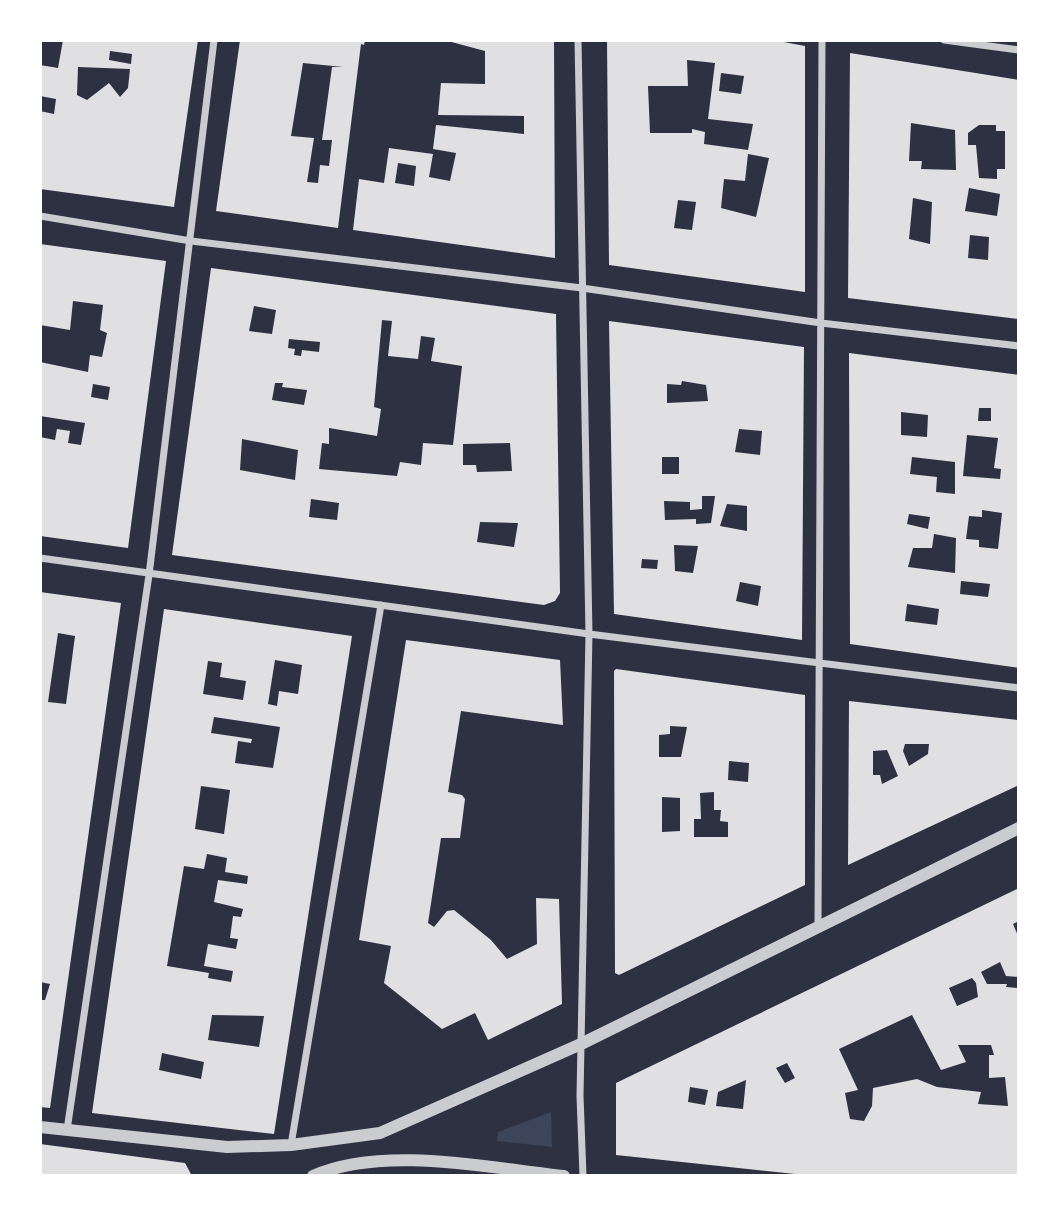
<svg xmlns="http://www.w3.org/2000/svg" width="1059" height="1216" viewBox="0 0 1059 1216" font-family="'Varela Round',sans-serif">
<rect width="100%" height="100%" fill="#2d3142"/>
<!-- green -->
<path fill="#3c4559" d="M551,1112l1,35 -55,-6 1,-9z"/>
<!-- building -->
<path fill="#e0e0e3" fill-rule="evenodd" d="M63,40h135l-24,167 -134,-18v-78l14,3 2,-15 -16,-3v-31l18,3zM110,51l22,3 -1,10 -22,-4zM78,67l52,2 -2,19 -8,9 -11,-14 -22,17 -10,-5z
M240,40h125l-1,5 -3,-1 -23,184 -122,-17zM303,63l40,4h-11l-10,73h10l-3,26 -9,-1 -2,18 -11,-1 7,-44 -23,-2z
M444,40h110l1,218 -202,-28 6,-51 25,4 5,-35 44,6 -4,23 21,4 6,-28 -23,-4 3,-24 88,9v-18l-86,-1 3,-32 44,1v-33zM398,163l18,3 -2,20 -19,-3z
M607,40h166l32,6v246l-196,-27zM687,60l28,3 -7,56 45,5 -5,26 -44,-6 1,-12 -13,-3v4h-42l-2,-47h40zM721,73l23,3 -3,18 -22,-3zM748,154l21,4 -13,59 -35,-9 3,-29 21,2zM678,200l18,2 -4,28 -18,-2z
M850,53l169,27v239l-171,-21zM911,123l44,7 1,40 -35,-1 1,-8h-13zM979,125h17v6h9v38h-8v10l-18,-1 -3,-33h-8v-12zM969,188l31,6 -3,22 -32,-5zM913,198l19,4 -2,42 -21,-5zM970,235l19,2 -1,23 -20,-2z
M40,244l126,17 -38,287 -88,-12v-99l15,3 2,-11 13,2 -2,12 13,2 4,-22 -45,-7v-54l48,10 2,-17 12,2 5,-24 -7,-3 3,-25 -30,-4 -3,29 -30,-5zM93,384l17,3 -2,13 -17,-3z
M211,268l345,46 4,279 -5,8 -11,4 -372,-50zM254,306l22,4 -4,24 -23,-3zM382,320l10,1 -4,35 30,3 3,-23 14,2 -4,23 31,5 -9,79 -30,-2 -2,22 -21,-3 -3,14 -78,-7 3,-26 7,1v-16l48,8 4,-27 -7,-2zM289,339l31,3 -1,10 -17,-2 -1,6 -7,-1 1,-6 -7,-1zM275,383h8l-1,4 25,3 -3,15 -32,-5zM242,439l56,11 -3,30 -55,-10zM510,443l2,28 -35,1 -1,-7h-13v-21zM311,499l28,4 -2,17 -28,-3zM480,522l38,1 -4,24 -37,-5z
M609,321l195,26 -2,293 -188,-26zM682,381l24,4 2,16 -41,2v-19l14,1zM739,429l23,2 -2,24 -25,-3zM662,457h17v17h-17zM702,496h13l-4,27 -15,1v-5l-31,1 -1,-19 26,1v8l12,-1zM727,504l20,2v25l-27,-5zM674,545l24,1 -5,27 -18,-2zM642,559l16,1 -1,9 -16,-1zM740,582l21,4 -3,20 -22,-5z
M849,353l170,22v293l-169,-24zM979,408h12v13h-13zM901,412l27,3 -1,22 -26,-2zM967,435l31,3 -4,30 7,1 -1,10 -37,-3zM912,457l43,5v32l-19,-2 1,-15 -27,-3zM982,510l20,3 -4,36 -19,-2v-7l-13,-1 3,-23 13,1zM909,514l21,3 -2,12 -21,-5zM934,534l22,4 -1,35 -47,-6 5,-19h19zM961,581l29,3 -2,13 -28,-3zM907,604l32,5 -2,16 -32,-4z
M40,592l81,11 -71,505 -10,-1v-107h5l5,-16 -10,-2zM58,633l17,3 -9,68 -18,-2z
M164,609l188,27 -78,498 -182,-21zM275,660l27,5 -4,29 -19,-3 -2,15 -9,-2zM208,661l14,2 -2,14 26,4 -3,19 -40,-6zM214,717l66,10 -7,41 -38,-5 3,-22 13,2 1,-4 -41,-6zM201,786l29,4 -6,44 -29,-5zM207,854l20,4 -2,14 23,4 -1,8 -29,-4 -4,22 29,7 -2,8 -8,-1 -3,22 8,1 -2,10 -28,-5 -4,22 29,5 -2,11 -23,-4 1,-5 -42,-7 17,-100 20,3zM212,1015l52,1 -5,31 -51,-7zM162,1053l42,9 -3,17 -42,-9z
M406,640l154,20 3,65 -102,-14 -13,81 14,3 3,4 -5,39h-19l-13,85 6,4 13,-16 7,-1 37,30 16,19 30,-15 -1,-46 23,1 3,105 -74,36 -13,-27 -33,16 -58,-46 7,-37 -32,-6z
M616,669l189,26v190l-186,90 -4,-2 -1,-302zM670,726l17,1 -6,30h-22v-22l11,-1zM729,761l20,2 -1,19 -20,-2zM714,792v18h7l-1,11 8,1v15h-34v-18h7l-1,-26zM662,797l18,1v33l-18,1z
M849,701l170,19v65l-171,80zM905,744h24l-1,10 -19,12 -6,-15zM887,750l11,26 -16,8 -2,-9h-7v-24z
M1019,888v33l-6,3 6,14v39l-13,-1 -6,-14 -19,10 6,12h20l-1,3 13,1v188h-205l-198,-21v-72zM972,978l4,5 2,14 -21,9 -8,-18zM912,1015l29,55 25,-8 -8,-17h33l3,10h-5v23l16,-1 3,29 -30,-2 3,-12 -44,-5 -20,-8 -44,9 -1,18 -8,15 -14,-2 -5,-26 13,-3 -19,-41zM787,1063l8,15 -10,5 -9,-15zM746,1080l-3,29 -27,-3 2,-14zM690,1087l18,3 -3,15 -17,-3z
M40,1144l145,19 7,13h-152z"/>
<g fill="none" stroke-linecap="round" stroke-linejoin="round">
<!-- minor -->
<path stroke="#caccd0" stroke-width="7" d="M578,40l11,594 -9,462 3,80
M944,40l75,10
M40,216l151,25 391,47 239,35 198,23
M40,558l549,76 430,54
M818,924l4,-884
M67,1130l82,-555 65,-535
M291,1145l90,-540"/>
<!-- tertiary -->
<path stroke="#caccd0" stroke-width="12" d="M40,1127l187,20 64,-2 89,-12 201,-89 438,-216
M313,1176c70,-31 176,-8 251,0"/>
</g>
<!-- border -->
<rect width="1059" height="1216" fill="none" stroke="#ffffff" stroke-width="84"/>
</svg>
